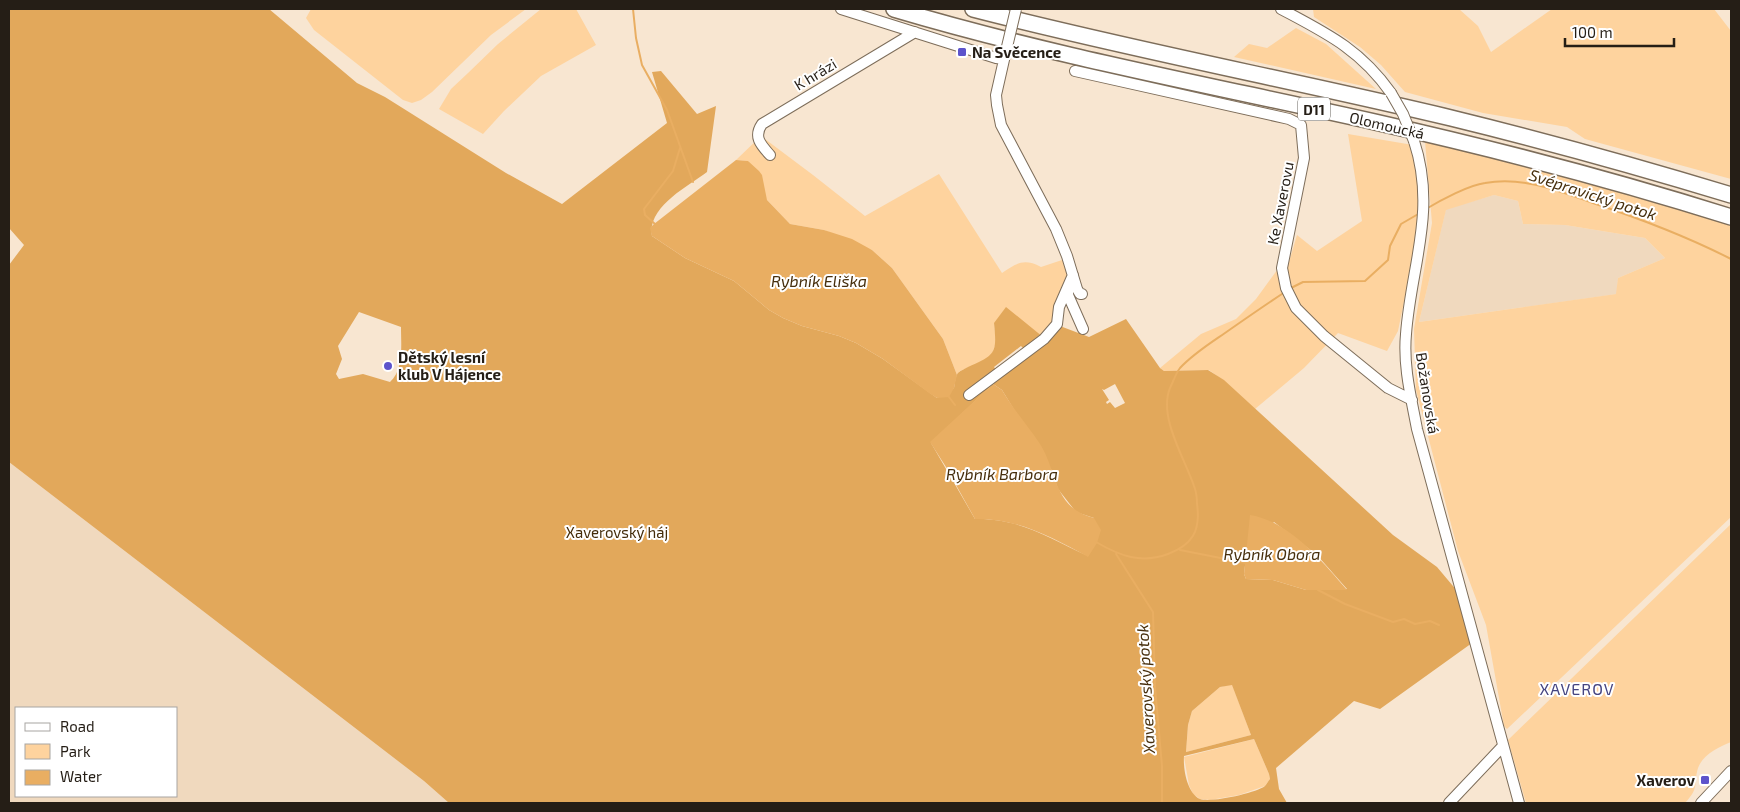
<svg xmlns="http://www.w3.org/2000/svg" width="1740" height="812" viewBox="0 0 1740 812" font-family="'Exo 2',sans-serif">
<rect width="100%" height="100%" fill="#f8e6d1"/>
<!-- built -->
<path fill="#f0d9be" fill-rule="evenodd" d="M1494,195l24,6 5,23 42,1 80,13 20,20 -47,20 -1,16 -198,28 27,-113z
M9,462l415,319 25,22h-440zM16,708h160v88h-160z"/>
<!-- green -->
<path fill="#fed39e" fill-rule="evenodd" d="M311,9h215l-35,26 -59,57 -11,8 -9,3 -9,-3 -89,-70 -8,-12z
M541,9h35l20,36 -55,31 -37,35 -21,23 -44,-25 12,-20 17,-16 30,-29z
M1313,9h146l19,17 13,26 61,-43h162l17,22v148l-146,-40 -18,-12 -84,-14 -78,-21 -24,-27 -21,-18 -46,-30z
M1296,28l30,16 50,45 -142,-32 15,-13 18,4z
M1348,134l65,11 7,46 -3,47 -19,93 -11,20 -49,-18 -34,35 -49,41 -31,-28 -15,-11 -45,1 -4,-3 41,-34 35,-15 20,-20 27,-37h6l8,-27 20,16 45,-30z
M761,136l52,39 52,41 74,-42 63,99c15,-10 22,-15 39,-6l24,-8 4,17 -17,47 -9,14 -49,-14 2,20 -4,11 -6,6 -26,11 -3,4 -14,-36 -51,-71 -20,-18 -48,-20 -34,-6 -23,-24 -19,-39 -12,-1z
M1425,141l171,44 135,40v292l-224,212 -3,-3 -18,-101 -28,-74 -42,-161 -2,-61 18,-106zM1494,195l24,6 5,23 42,1 80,13 20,20 -47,20 -2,16 -197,28 27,-112z
M1731,524v218c-12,5 -28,12 -33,26 -5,17 2,19 -13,35h-159l-18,-63z
M1232,684l19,51 -65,17 2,-27 4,-14 28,-24z
M1254,739l15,35 1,5 -5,7 -26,9 -29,5 -10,-1 -7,-5 -4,-9 -5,-28z"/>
<!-- forest -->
<path fill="#e2a85b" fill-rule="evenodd" d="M9,9h260l88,74 28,14 121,76 56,31 105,-81 -15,-51 9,-1 36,43 19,-8 -9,66c-20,15 -60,35 -55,64l33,22 49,23 35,29 14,8 19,8 37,10 17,7 27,16 54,39 17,-10c1,-5 1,-11 4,-15 3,-3 7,-4 10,-6 28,-12 29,-14 26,-44l12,-16 37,30 9,-14 37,14 37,-18 34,49 4,3 44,-1 16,10 169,155 44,32 21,25 14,51 -92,66 -26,-8 -78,67 3,21 8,14h-838l-25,-22 -415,-319v-197l15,-20 -15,-17zM359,312l42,15c0,17 3,43 -11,55l-27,-8 -24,5 -3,-5 6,-15 -4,-13zM1021,346l6,6 -29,21 -4,-6zM993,384l9,6 50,81 6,18 18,23 18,6 -6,38c-40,-18 -67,-38 -113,-37l-44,-76zM1115,384l10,19 -10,5 -5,-6 -3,2 -1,-2 3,-2 -7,-11 2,1zM1274,522l43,33 30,34 -41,1 -33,-10 -27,-1 -2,-5 3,-25zM1232,685l19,50 -65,17 2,-27 4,-14 28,-24zM1254,739l15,35 1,5c-2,2 -3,5 -5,7 -9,7 -54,17 -65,13 -13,-6 -17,-30 -16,-43z"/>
<!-- water -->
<path fill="#e9ae62" d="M736,160l12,1 11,10 3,4 5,25 23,24 34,6 28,9 20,11 20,18 51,71 14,36 -3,13 -5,9 -12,1 -8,-5 -46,-34 -27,-16 -17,-7 -37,-10 -19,-8 -14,-8 -35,-29 -49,-23 -33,-22 -2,-8 4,-4z
M993,384l9,6c11,19 26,36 38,54 18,28 13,64 54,74l7,12 -4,13 -9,14c-36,-20 -72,-39 -113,-38l-29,-52 -16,-25z
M1250,515c39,6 72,46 97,75h-41l-33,-10 -27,-1 -2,-5z"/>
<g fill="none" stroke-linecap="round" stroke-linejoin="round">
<!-- stream -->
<path stroke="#e9ae62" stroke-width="2" d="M633,9l3,29 6,27 25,45 26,72
M1426,209c15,-9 43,-24 59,-26 38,-7 74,8 108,20 48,16 93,33 138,56
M655,224l-10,-9 -1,-6 29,-38 7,-23
M1291,288l12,-6 62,-1 23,-21 2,-14 11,-22 19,-11
M949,397l6,8
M1096,542c24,14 45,22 72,12 24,-9 33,-23 29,-50 0,-6 -1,-13 -3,-18 -9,-27 -36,-69 -24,-98 3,-6 6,-15 10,-20 13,-14 29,-24 45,-35 20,-14 40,-28 60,-41
M1180,550l66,13
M1116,554l37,58 2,75 7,79v37
M1318,590l27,14 48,18 11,-3 11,5 15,-3 9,4"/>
<defs>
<path id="minor" d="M841,9l155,49 8,1
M1281,9c45,24 79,40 110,84
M1006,51l-10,44 1,10 4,20 55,104 11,27 10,33 3,5h2
M1075,71l214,48 12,6 3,33 -22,110 4,20 10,20 28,28 64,52 24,12
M1414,141c23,70 -3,125 -8,193 -3,32 5,63 11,95l102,374
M770,155c-9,-10 -17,-18 -8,-31l153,-92
M1068,287v8l15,34
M969,395l75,-56 13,-15 2,-17 14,-32
M1449,803l54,-57
M1701,803l30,-32"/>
<path id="highway" d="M894,9c158,47 320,77 481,113 120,27 239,58 356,95
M973,9c158,41 319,71 478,109 94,23 188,49 280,77"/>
</defs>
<!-- minor casing -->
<use href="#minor" stroke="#7d6d5a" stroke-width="12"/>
<!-- highway casing -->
<use href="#highway" stroke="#7d6d5a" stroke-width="18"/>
<!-- minor -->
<use href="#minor" stroke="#fff" stroke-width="10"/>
<!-- highway -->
<use href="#highway" stroke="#fff" stroke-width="15"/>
<defs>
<path id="minor-bridge" d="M1006,51l10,-42
M1391,93l12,21 11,27"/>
</defs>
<!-- minor-bridge casing -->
<use href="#minor-bridge" stroke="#7d6d5a" stroke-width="12" stroke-linecap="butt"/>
<!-- minor-bridge -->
<use href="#minor-bridge" stroke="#fff" stroke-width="10"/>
</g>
<!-- markers -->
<g fill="#5d53cb" stroke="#fff" stroke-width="2">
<rect x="957" y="47" width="10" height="10" rx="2.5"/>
<circle cx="388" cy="366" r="5"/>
<rect x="1700" y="775" width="10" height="10" rx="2.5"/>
</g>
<g text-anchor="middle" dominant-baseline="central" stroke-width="4" stroke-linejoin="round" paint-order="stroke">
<!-- shield labels -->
<rect fill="#fff" stroke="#66625c" stroke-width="1" x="1298" y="97.5" width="32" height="23" rx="4"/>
<g font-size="14" font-weight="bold" fill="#251e16">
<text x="1314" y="109">D11</text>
</g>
<!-- poi labels -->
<g font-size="15" font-weight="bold" fill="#251e16" stroke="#fff" text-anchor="start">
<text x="972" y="52">Na Svěcence</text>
<text x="398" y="357">Dětský lesní<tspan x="398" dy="17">klub V Hájence</tspan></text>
<text x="1695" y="780" text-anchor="end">Xaverov</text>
</g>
<!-- street labels -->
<g font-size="15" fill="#251e16" stroke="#fff">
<text transform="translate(815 74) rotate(-31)">K hrázi</text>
<text transform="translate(1387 125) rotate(13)">Olomoucká</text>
<text transform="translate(1280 203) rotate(-79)">Ke Xaverovu</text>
<text transform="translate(1428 393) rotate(81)">Božanovská</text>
</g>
<!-- park labels -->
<g font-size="15" fill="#442c0a" stroke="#fff">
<text x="617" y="532">Xaverovský háj</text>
</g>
<!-- water labels -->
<g font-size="16" font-style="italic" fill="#472f0d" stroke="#fff">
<text transform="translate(1593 194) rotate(18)">Svépravický potok</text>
<text x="819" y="280">Rybník Eliška</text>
<text x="1002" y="473">Rybník Barbora</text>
<text x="1272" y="553">Rybník Obora</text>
<text transform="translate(1145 689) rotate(-93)">Xaverovský potok</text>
</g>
<!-- neighbourhood labels -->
<g font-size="16" letter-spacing="1" fill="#454481" stroke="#fff">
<text x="1577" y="688">XAVEROV</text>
</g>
</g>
<!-- border -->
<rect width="1740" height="812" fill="none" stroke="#251e16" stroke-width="20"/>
<!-- legend -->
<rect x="15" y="707" width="162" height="90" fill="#ffffff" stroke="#a8a5a2"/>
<rect x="25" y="723" width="25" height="8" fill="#ffffff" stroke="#a8a5a2"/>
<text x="60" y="732" font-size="15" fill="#251e16">Road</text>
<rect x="25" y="744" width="25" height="15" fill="#fed39e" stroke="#a8a5a2"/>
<text x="60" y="757" font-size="15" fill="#251e16">Park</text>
<rect x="25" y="770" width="25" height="15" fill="#e9ae62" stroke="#a8a5a2"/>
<text x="60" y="782" font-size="15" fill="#251e16">Water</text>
<!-- scale -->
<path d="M1565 38v8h109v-8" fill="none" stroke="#251e16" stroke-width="2.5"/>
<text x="1572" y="38" font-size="15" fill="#251e16" stroke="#ffffff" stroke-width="4" paint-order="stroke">100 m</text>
</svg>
